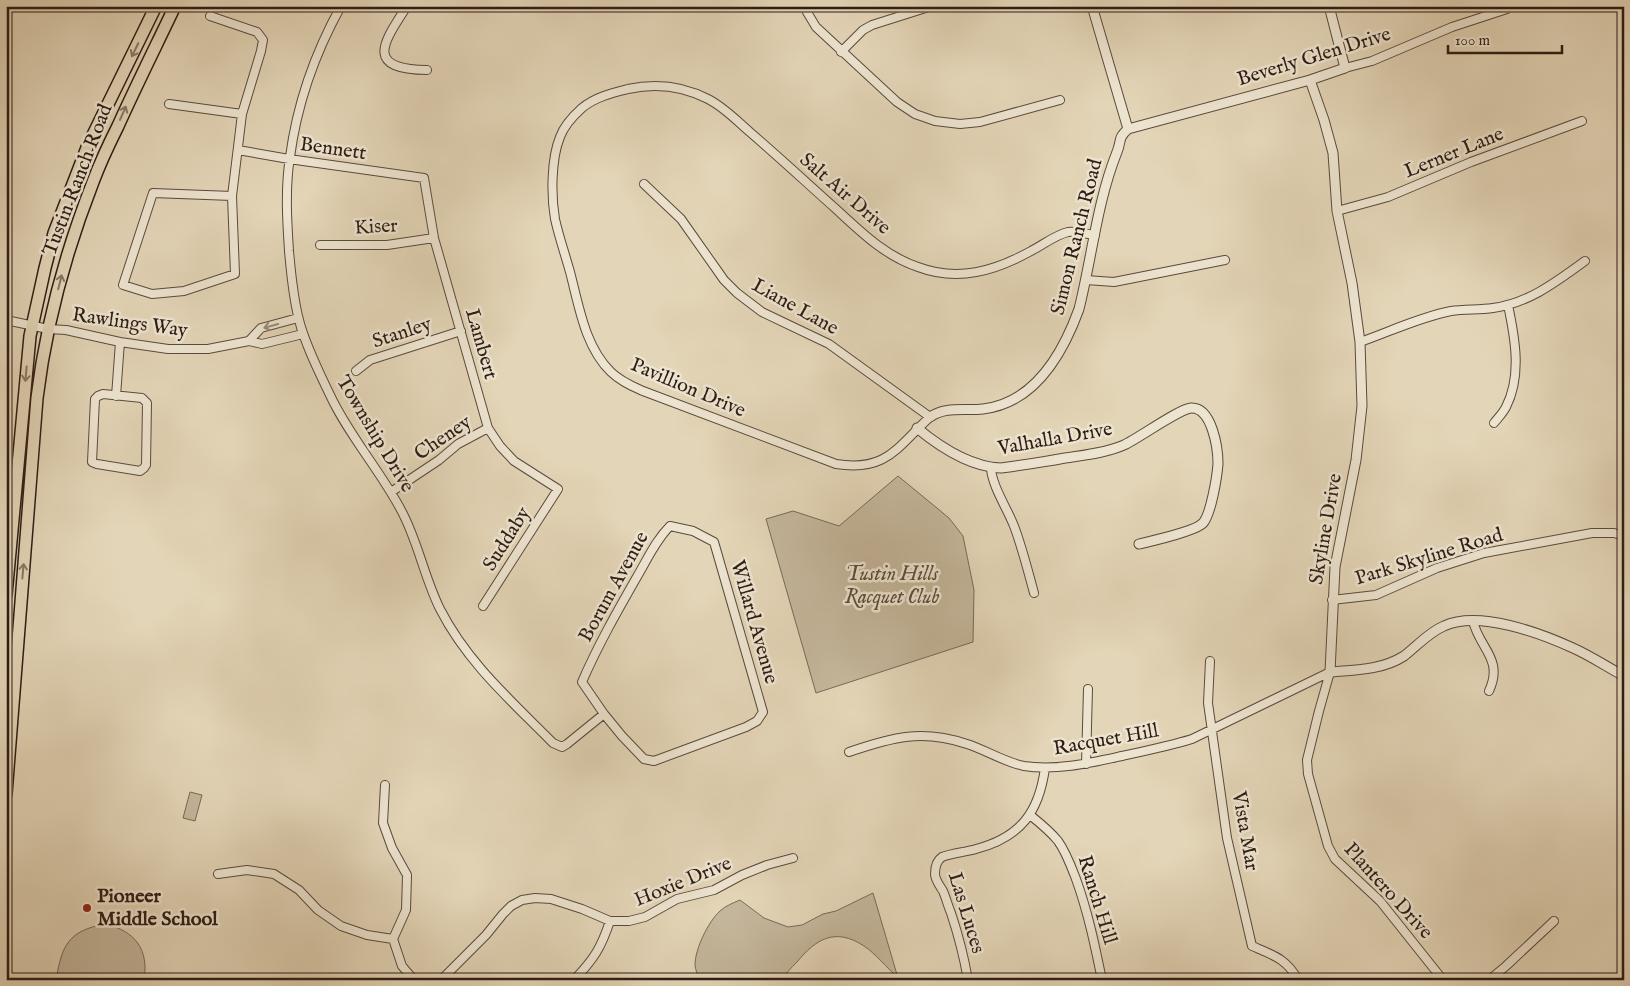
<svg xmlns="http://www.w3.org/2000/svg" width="1630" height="986" viewBox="0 0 1630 986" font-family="'IM FELL English',serif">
<rect width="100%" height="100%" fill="#e3d5b7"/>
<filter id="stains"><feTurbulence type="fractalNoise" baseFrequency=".004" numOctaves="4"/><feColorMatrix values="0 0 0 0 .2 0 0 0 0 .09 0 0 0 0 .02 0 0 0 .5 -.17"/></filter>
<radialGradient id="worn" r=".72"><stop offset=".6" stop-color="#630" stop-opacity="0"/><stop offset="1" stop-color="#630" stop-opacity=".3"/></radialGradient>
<!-- green -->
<path fill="#c4b69b" stroke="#786958" d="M898,476l51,42 14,18 11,54 -1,52 -157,51 -50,-174 27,-8 46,15z
M190,792l12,3 -7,26 -12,-3z
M873,893l25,85c-11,-10 -22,-24 -34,-32 -29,-19 -48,-7 -67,16 -6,6 -11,11 -15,18h-83c-1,-5 -4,-11 -4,-15 0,-16 13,-43 25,-54 5,-5 13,-8 20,-11l24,18 24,9 14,-2 21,-11 13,-3z
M105,924c30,7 44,25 39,56h-88c6,-35 12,-49 49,-56z"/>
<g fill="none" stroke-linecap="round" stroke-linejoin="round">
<defs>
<path id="minor" d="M341,6c-26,47 -44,98 -51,151 -5,31 -3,63 -1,94 2,23 4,46 10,69 6,24 20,52 31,75 19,41 50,75 71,115 17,31 23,67 39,99 26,51 67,88 107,128l6,6 9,4 5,-3 37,-30
M407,6c-24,37 -43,63 20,64
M805,6l2,6 9,15 81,75 18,12 20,7 25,3 20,-2 80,-22
M210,16l47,16 6,8 -2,11 -19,63 -10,82 3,78 -51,17 -32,3 -29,-9 30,-92 79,3
M841,52l22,-22 9,-5 60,-19
M1345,68l27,-7 80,-34 55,-18
M169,104l73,10
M238,150l51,9 135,19 10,60 54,190 12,18 14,15 44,28 -75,117
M644,184l37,35 43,61 13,13 25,19 67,32 101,73c-33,30 -43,55 -94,47l-193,-73c-11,-5 -23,-10 -32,-19 -26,-25 -32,-66 -41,-100 -5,-18 -11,-35 -15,-53 -4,-23 -4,-60 5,-82 4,-11 13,-21 22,-29 13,-11 30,-15 46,-19 27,-6 55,-3 80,10 16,8 29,22 43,34 29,25 57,51 85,76 25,23 49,47 82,58 40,15 77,4 113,-16 12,-6 24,-16 37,-19 9,-1 18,2 27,3
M1337,211l51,-14 83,-35 111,-41
M320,245h67l47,-7
M1086,280l28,2 111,-22
M6,320l42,9 18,1 54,12 48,7h40l41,-8 13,3 41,-10
M249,341l12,-13 37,-10
M1360,342c29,-10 60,-25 91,-31 14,-2 28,-1 42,-3 36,-5 63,-26 92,-47
M356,371l14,-11 91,-29
M103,394l39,4 5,5 -1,62 -2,3 -4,3 -43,-7 -5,-2 3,-63 3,-3z
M116,396l4,-54
M1494,423c4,-5 9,-10 12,-16 16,-31 9,-69 2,-102
M991,468c1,18 16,40 23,58 8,21 14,45 20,67
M391,492l48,-32 19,-16 30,-16
M670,526l23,5 21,11 49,170 -6,9 -11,6 -92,34 -10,-2 -22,-23 -18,-22 -22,-32c16,-37 36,-72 56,-107 10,-17 18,-35 32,-49z
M1332,600l44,-5 61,-27 47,-15 108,-20h22l10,3
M1473,621c6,27 31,38 16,70
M1210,661l-2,42 19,135 25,108c21,9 35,13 46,34
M1330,672l-11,39 -12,49 1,14 20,72 7,13 45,42 63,79
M849,752c44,-15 73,-23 118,-8 19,6 37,18 57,22 32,5 66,-3 98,-10 23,-5 47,-10 70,-17l138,-67
M1086,764l2,-75
M385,785l-2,38 9,25 15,27 -1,35 -13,29 9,27 12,14
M1030,815c10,8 20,16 28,26 8,11 13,25 18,38 12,33 19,67 26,101
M218,874l29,-4 27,4 25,16 19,20 23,16 26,9 26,4
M441,980l45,-45 17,-21 8,-8 11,-6 13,-2 16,1 31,10 28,12h19l16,-4 32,-18 37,-9 28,-15 25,-10 26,-7
M574,980c20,-21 27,-32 36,-59
M968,980c-4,-23 -10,-46 -17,-67 -3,-7 -5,-15 -8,-22 -3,-5 -8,-11 -8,-17 0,-7 1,-13 7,-17 10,-4 24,-5 34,-8 45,-12 63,-37 69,-81
M1489,980l17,-14 48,-45
M1617,980l7,-6"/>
<path id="tertiary" d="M1092,6l36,123
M1310,80l14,40 9,33 4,58 15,72 8,59 2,64 -6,54 -21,107 -5,105c26,-2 52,-2 74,-16 13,-10 25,-24 40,-30 35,-16 96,7 129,22 18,8 34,19 51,28
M1128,129l182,-49 35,-12 -16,-62
M930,417c16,-11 34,-6 53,-8 52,-6 80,-56 96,-100 13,-52 18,-107 38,-157 5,-12 0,-13 11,-23
M917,428c23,19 54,39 84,40 22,-3 43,-6 64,-10 19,-3 41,-5 59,-13 15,-7 55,-36 67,-37 21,-1 27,40 27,56 -1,13 -7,50 -15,59 -7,8 -51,18 -64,21"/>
<path id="primary" d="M6,595l24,-259 15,-68 9,-35 34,-88 68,-139
M6,794l31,-396c9,-74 29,-147 56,-216 7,-19 16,-38 25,-56 18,-40 38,-80 57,-120"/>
</defs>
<!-- minor casing -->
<use href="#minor" stroke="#5a4a3d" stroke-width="10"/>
<!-- tertiary casing -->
<use href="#tertiary" stroke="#5a4a3d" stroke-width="11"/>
<!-- primary casing -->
<use href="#primary" stroke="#2d1c14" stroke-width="14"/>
<!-- minor -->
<use href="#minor" stroke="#ede4d0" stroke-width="8"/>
<!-- tertiary -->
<use href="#tertiary" stroke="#ede4d0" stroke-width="9"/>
<!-- primary -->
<use href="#primary" stroke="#e3d5b7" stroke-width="11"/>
</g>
<!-- one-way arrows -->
<defs><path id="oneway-shaft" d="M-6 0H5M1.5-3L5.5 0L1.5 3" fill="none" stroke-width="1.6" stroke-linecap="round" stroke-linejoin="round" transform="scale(1.25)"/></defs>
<g stroke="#887866">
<use href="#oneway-shaft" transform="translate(135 50) rotate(116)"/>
<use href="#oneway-shaft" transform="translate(123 113) rotate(-66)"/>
<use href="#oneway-shaft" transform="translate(60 282) rotate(-76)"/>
<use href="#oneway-shaft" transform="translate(26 374) rotate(95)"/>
<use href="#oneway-shaft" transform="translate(23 571) rotate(-85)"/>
</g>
<use stroke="#978a7b" href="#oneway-shaft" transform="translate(271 326) rotate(165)"/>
<!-- markers -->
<circle fill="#8f2418" stroke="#ede4d0" stroke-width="2" cx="87" cy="908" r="5"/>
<g text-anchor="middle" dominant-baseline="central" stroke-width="5" stroke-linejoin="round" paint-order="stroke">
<!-- street labels -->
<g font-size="20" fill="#2d1c14" stroke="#ede4d0">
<text transform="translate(1314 57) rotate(-17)">Beverly Glen Drive</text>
<text transform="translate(333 149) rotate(8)">Bennett</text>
<text transform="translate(1454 153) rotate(-22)">Lerner Lane</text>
<text transform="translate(78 180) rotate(-69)">Tustin Ranch Road</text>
<text transform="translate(845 194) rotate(41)">Salt Air Drive</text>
<text transform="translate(376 227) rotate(-3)">Kiser</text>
<text transform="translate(1077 237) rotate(-76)">Simon Ranch Road</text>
<text transform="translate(795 307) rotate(29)">Liane Lane</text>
<text transform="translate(130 323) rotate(8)">Rawlings Way</text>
<text transform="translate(402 333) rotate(-18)">Stanley</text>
<text transform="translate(481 344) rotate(74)">Lambert</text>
<text transform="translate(688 388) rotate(23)">Pavillion Drive</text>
<text transform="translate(375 434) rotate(59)">Township Drive</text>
<text transform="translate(443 438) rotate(-34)">Cheney</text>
<text transform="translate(1055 439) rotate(-10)">Valhalla Drive</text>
<text transform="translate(1326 529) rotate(-80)">Skyline Drive</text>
<text transform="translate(507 539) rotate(-58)">Suddaby</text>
<text transform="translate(1429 557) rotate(-17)">Park Skyline Road</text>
<text transform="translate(614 587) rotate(-61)">Borum Avenue</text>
<text transform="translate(754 622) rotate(74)">Willard Avenue</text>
<text transform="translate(1106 740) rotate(-10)">Racquet Hill</text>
<text transform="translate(1245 831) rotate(80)">Vista Mar</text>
<text transform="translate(683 882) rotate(-22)">Hoxie Drive</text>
<text transform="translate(1388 891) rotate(48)">Plantero Drive</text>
<text transform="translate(1097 900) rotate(73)">Ranch Hill</text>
<text transform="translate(966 913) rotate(73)">Las Luces</text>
</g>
<!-- park labels -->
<g font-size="20" font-style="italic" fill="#5a4a3c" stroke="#ede4d0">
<text x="892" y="574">Tustin Hills<tspan x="892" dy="23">Racquet Club</tspan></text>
</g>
<!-- poi labels -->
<g font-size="20" font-weight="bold" fill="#2d1c14" stroke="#ede4d0" text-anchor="start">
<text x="97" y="896">Pioneer<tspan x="97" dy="23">Middle School</tspan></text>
</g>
</g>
<!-- margin -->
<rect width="1630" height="986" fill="none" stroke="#e3d5b7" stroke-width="25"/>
<rect x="8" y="8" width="1615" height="971" fill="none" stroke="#2d1c14" stroke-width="2.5"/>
<rect x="12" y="12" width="1605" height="961" fill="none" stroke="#2d1c14"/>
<!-- scale -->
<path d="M1448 45v8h114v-8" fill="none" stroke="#2d1c14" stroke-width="2.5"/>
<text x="1455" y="45" font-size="15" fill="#2d1c14" stroke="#ede4d0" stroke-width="4" paint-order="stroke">100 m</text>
<rect width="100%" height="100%" filter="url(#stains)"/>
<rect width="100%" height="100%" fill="url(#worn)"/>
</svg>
